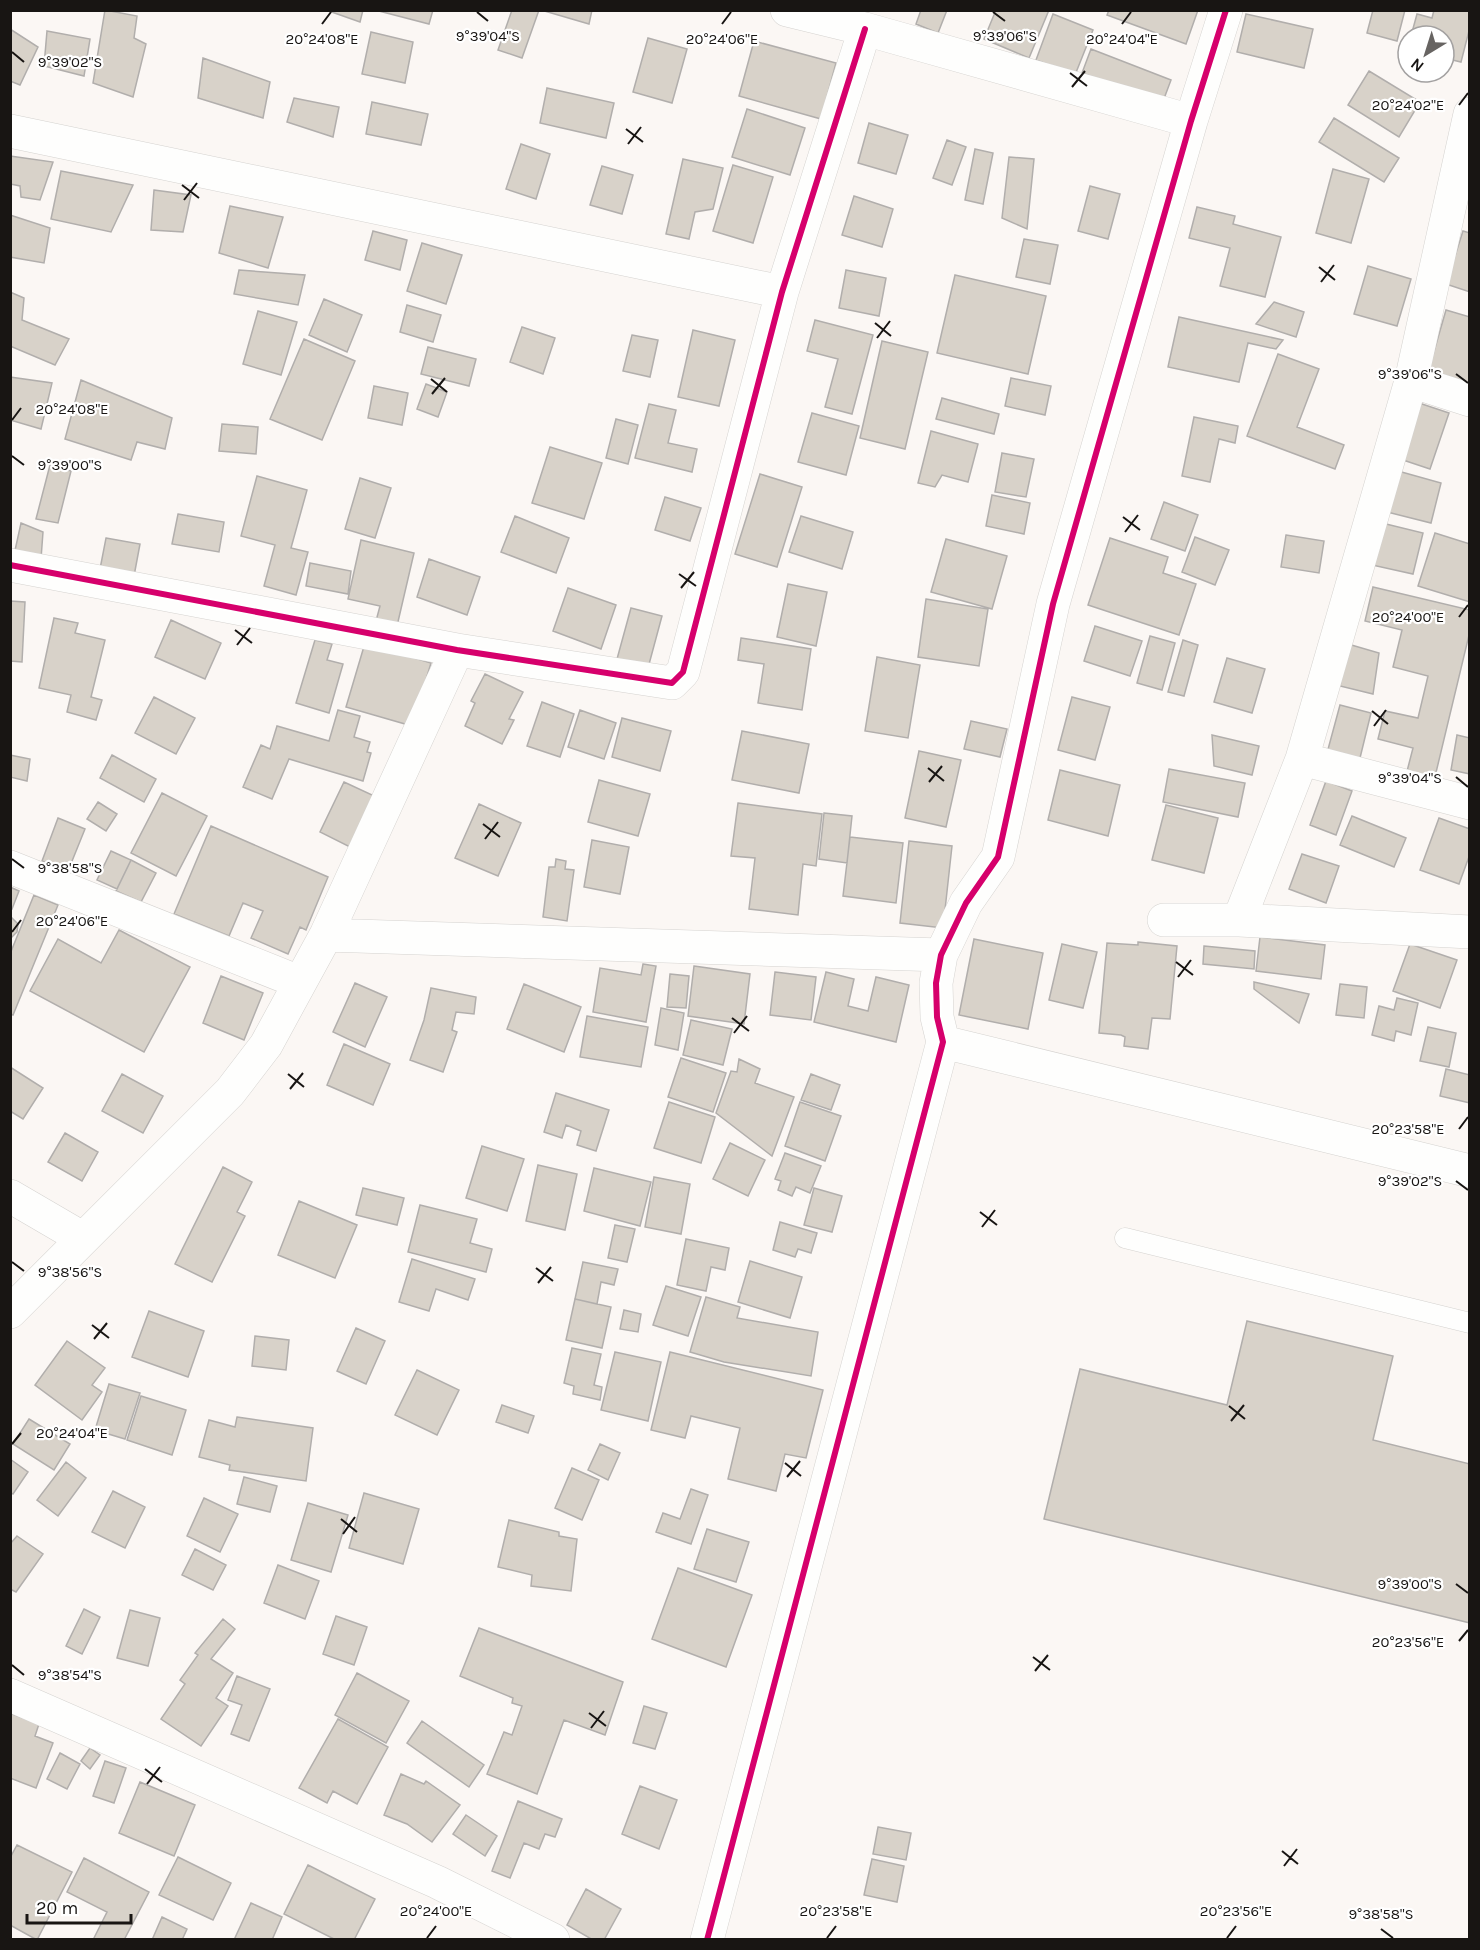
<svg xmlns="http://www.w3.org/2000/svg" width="1480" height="1950" viewBox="0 0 1480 1950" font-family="Karla,sans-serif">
<rect width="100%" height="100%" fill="#fbf7f4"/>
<!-- building -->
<path fill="#d8d2c9" stroke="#b1aeac" stroke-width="1.5" d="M105,10l32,6 -3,22 12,6 -13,53 -40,-14z
M326,10h37l-3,12z
M375,10h58l-4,14z
M512,10h27l-17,48 -24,-8z
M541,10h51l-3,14z
M921,10h26l-9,23 -22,-9z
M996,10h53l-20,48 -45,-19z
M1109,10h89l-12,34 -79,-29z
M1373,10h32l-8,31 -30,-8z
M1434,10h36v17l-9,35 -17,-4v-22h-33l6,-22 15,4z
M1053,14l40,16 -18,45 -39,-15z
M1246,14l67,15 -9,39 -67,-16z
M10,29l28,18 -18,38 -10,-4z
M47,31l43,8 -6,37 -40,-10z
M371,32l42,10 -8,41 -43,-9z
M648,38l39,11 -15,54 -39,-11z
M754,41l82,22 -15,56 -82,-23z
M1091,49l80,31 -9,24 -80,-31z
M203,58l67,24 -7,36 -65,-20z
M1369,71l51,31 -21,35 -51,-32z
M547,88l67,15 -8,35 -66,-15z
M294,98l45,9 -6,30 -46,-15z
M372,102l56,12 -7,31 -55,-11z
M747,109l58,19 -15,47 -58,-18z
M1334,118l65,40 -15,24 -65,-40z
M869,123l39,12 -12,39 -38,-11z
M947,140l19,7 -14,38 -19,-7z
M521,144l29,10 -14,45 -30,-10z
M975,149l18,4 -10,51 -18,-4z
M10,156l43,6 -13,38 -19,-3 -1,-11 -10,-2z
M1009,157l25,2 -7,70 -25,-11z
M683,159l40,9 -10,41 -18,3 -6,27 -23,-5z
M733,165l40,12 -20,66 -40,-12z
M602,166l31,9 -11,39 -32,-9z
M1333,169l36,10 -18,64 -35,-10z
M61,171l72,14 -22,47 -60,-13z
M1090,186l30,8 -12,45 -30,-8z
M154,190l37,5 -8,37 -32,-2z
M854,196l39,13 -11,38 -40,-12z
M230,206l53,11 -15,51 -49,-15z
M1197,207l38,9 -2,8 48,13 -16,60 -45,-11 10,-38 -41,-10z
M10,215l40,13 -6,35 -34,-6z
M373,231l34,9 -7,30 -35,-10z
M1463,231l7,2v59l-24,-8z
M1024,239l34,6 -8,39 -34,-7z
M422,243l40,12 -16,49 -39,-13z
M1368,266l43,13 -14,47 -43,-12z
M239,270l66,5 -7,30 -64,-11z
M846,270l40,8 -7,38 -40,-8z
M955,275l91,21 -18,78 -91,-21z
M10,292l14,6 -2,22 47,19 -14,26 -45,-19z
M324,299l38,16 -15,37 -38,-17z
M1274,302l30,10 -8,25 -40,-13z
M407,305l34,10 -8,27 -33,-10z
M1446,310l24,7v75l-44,-13z
M258,311l39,11 -16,53 -38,-11z
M1179,317l104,23 -7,9 -28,-6 -9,39 -71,-15z
M815,320l58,15 -21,79 -27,-7 13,-48 -31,-8z
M522,327l33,11 -12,36 -33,-12z
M693,330l42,10 -16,66 -41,-9z
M632,335l26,5 -8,37 -27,-6z
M304,339l51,22 -33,79 -52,-21z
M882,341l46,11 -23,97 -45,-11z
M428,347l48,12 -7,27 -48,-12z
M1278,354l41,15 -22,58 47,18 -9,24 -88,-33z
M10,377l42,6 -11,46 -31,-9z
M1011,378l40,8 -6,29 -40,-9z
M81,380l91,38 -7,31 -28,-7 -6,18 -66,-21z
M426,384l21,8 -9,25 -21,-8z
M374,386l34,7 -6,32 -34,-7z
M942,398l57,16 -5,20 -58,-15z
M1416,402l33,11 -19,56 -33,-11z
M649,404l27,6 -8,33 29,6 -5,23 -57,-14z
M812,413l47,13 -13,49 -48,-13z
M1194,417l44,9 -3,17 -16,-4 -9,43 -28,-6z
M616,419l22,6 -10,39 -22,-6z
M222,424l36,3 -2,27 -37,-3z
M931,431l47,13 -10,38 -26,-7 -7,12 -17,-4z
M550,447l52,16 -18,56 -52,-16z
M1002,453l32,6 -8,38 -31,-5z
M50,465l21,6 -13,52 -22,-4z
M1398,471l43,12 -10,40 -44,-11z
M760,474l42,13 -25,80 -42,-13z
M257,476l50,14 -16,58 17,4 -12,43 -32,-9 11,-41 -34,-9z
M360,478l31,10 -16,50 -30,-9z
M992,495l38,8 -6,31 -38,-8z
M665,497l36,11 -11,33 -35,-11z
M1164,502l34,13 -13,36 -34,-12z
M178,514l46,8 -5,30 -47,-8z
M515,516l54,22 -13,35 -55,-21z
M801,516l52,16 -11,37 -53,-17z
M21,523l22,9 -2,27 -27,-4z
M1382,523l41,10 -10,41 -41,-9z
M1435,533l35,11v58l-52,-16z
M1286,535l38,6 -5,32 -38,-6z
M1195,537l34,13 -14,35 -33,-13z
M106,538l34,6 -6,32 -34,-7z
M1110,538l58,19 -5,16 33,11 -17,51 -91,-30z
M946,539l61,17 -15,53 -61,-17z
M361,540l53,13 -17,73 -21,-5 4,-15 -32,-7z
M429,559l51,18 -13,38 -50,-18z
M310,563l41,8 -3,23 -42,-8z
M788,584l39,8 -11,54 -39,-9z
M1373,587l97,23v21l-37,154 -28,-6 8,-31 -35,-9 7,-28 33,7 10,-42 -35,-9 9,-37 -37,-9z
M568,588l48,17 -15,44 -48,-18z
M926,599l62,10 -9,57 -61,-9z
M10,601l15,1 -3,60 -12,-1z
M631,608l31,8 -14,52 -31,-9z
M54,618l24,5 -3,10 30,7 -14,57 11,3 -6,20 -29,-8 4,-17 -32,-7z
M171,620l50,23 -16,36 -50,-22z
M1095,626l47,15 -12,35 -46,-15z
M1150,636l25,7 -13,47 -25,-7z
M741,638l70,11 -9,61 -44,-7 6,-39 -26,-4z
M315,640l17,4 -5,16 16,4 -14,49 -33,-10z
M1183,640l15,5 -14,51 -16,-4z
M365,643l66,20 -19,63 -66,-19z
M1348,644l31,9 -6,41 -33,-8z
M877,657l43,8 -12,73 -43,-7z
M1227,658l38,11 -13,44 -38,-11z
M485,674l38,18 -14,27 5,1 -12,24 -37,-18 10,-23 -4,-2z
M154,697l41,21 -19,36 -41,-21z
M1072,697l38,10 -15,53 -37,-10z
M542,702l32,12 -14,43 -33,-11z
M1340,705l31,8 -12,49 -32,-9z
M338,710l22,6 -6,21 16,5 -3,10 4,1 -8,28 -74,-22 -17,40 -29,-12 18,-42 9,4 7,-23 52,15z
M580,710l36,13 -12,36 -36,-12z
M622,718l49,13 -11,40 -48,-14z
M971,721l36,8 -7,28 -36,-8z
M742,731l67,13 -10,49 -67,-13z
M1212,735l47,11 -7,29 -38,-9z
M1457,735l13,3v36l-19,-4z
M919,751l42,9 -15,67 -41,-9z
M10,755l20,4 -3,22 -17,-4z
M112,755l44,24 -12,23 -44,-24z
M1169,769l76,14 -7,34 -75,-15z
M1060,770l60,15 -12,51 -60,-16z
M599,780l51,14 -12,42 -50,-14z
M1326,781l26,10 -16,44 -26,-10z
M344,782l39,18 -25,51 -38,-19z
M162,793l45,23 -31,60 -45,-23z
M98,802l19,12 -11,17 -19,-12z
M738,803l84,11 -6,52 -13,-2 -5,51 -49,-6 6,-51 -24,-2z
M479,804l42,19 -23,53 -43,-18z
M1166,805l52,13 -14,55 -52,-13z
M824,813l28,3 -5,47 -28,-4z
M1352,816l54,22 -12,29 -54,-22z
M58,818l27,11 -17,42 -26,-10z
M1439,818l31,11v25l-11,30 -39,-14z
M211,826l117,51 -22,53 -6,-3 -12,27 -37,-16 12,-27 -20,-8 -14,33 -55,-22z
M850,837l53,6 -7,60 -53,-7z
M592,840l37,7 -9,47 -36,-7z
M909,841l43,5 -9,82 -43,-5z
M111,851l20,9 -14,29 -20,-9z
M1302,854l37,12 -13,37 -37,-14z
M556,859l10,2 -1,8 9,1 -7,51 -24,-4 6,-50h6z
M131,860l25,13 -15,29 -25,-11z
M10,887l9,4 -7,18 -2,-1z
M34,895l24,10 -45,110 -3,-1v-60z
M10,916l8,8 -1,8 -7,7z
M119,930l71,37 -46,85 -114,-61 28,-52 43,24z
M1260,937l65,8 -4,34 -65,-8z
M974,939l69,14 -15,76 -69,-14z
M1138,942l39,4 -7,73 -18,-1 -4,31 -24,-3 1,-9 -4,-2 -22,-2 8,-90 31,2z
M1062,944l35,8 -14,56 -34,-8z
M1410,944l47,16 -17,48 -47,-17z
M1204,946l51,5 -1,18 -51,-5z
M643,964l13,2 -10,56 -53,-10 7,-44 41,7z
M694,966l56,8 -6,50 -56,-8z
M775,972l41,5 -5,43 -41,-5z
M826,972l28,7 -6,27 20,5 8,-34 33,8 -13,57 -82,-20z
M670,974l19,2 -3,32 -19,-1z
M221,976l42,17 -19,47 -41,-17z
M1254,982l55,12 -10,29 -45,-34z
M355,983l32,14 -22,50 -32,-15z
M524,984l57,23 -17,45 -57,-23z
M1340,984l27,3 -3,31 -28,-3z
M431,988l45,9 -2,17 -18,-2 -4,18 5,2 -14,40 -33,-12 14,-40z
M1397,998l21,5 -7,32 -15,-4 -2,10 -22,-6 7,-29 15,4z
M661,1008l23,5 -6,37 -23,-5z
M587,1016l61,11 -7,40 -61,-10z
M691,1020l41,9 -9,36 -40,-10z
M1428,1027l28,6 -7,34 -29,-6z
M344,1044l46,20 -17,41 -46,-20z
M681,1058l45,15 -13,39 -45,-15z
M739,1059l21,10 -5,14 39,14 -22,59 -56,-43 15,-42 6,1z
M10,1067l33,21 -20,31 -13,-8z
M1446,1069l24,6v28l-30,-7z
M122,1074l41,22 -20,37 -41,-22z
M811,1074l29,11 -9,25 -30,-10z
M556,1093l53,17 -13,41 -19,-6 4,-14 -15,-6 -4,13 -18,-6z
M669,1102l46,15 -14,46 -47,-15z
M800,1102l41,14 -16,45 -40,-15z
M65,1133l33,19 -16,29 -34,-19z
M730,1143l35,17 -17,36 -35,-17z
M482,1146l42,13 -17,52 -41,-13z
M785,1153l36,13 -11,27 -14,-6 -4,9 -14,-6 3,-9 -6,-2z
M538,1165l39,9 -12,56 -39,-9z
M223,1167l29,15 -15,30 8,4 -33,66 -37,-18z
M594,1168l57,14 -11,44 -56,-15z
M654,1177l36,7 -9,50 -36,-7z
M363,1188l41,10 -7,27 -41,-10z
M814,1188l28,8 -10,36 -28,-7z
M299,1201l58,24 -22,53 -57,-23z
M420,1205l57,14 -7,24 22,6 -6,23 -78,-20z
M780,1222l37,11 -6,20 -13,-4 -3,8 -22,-7z
M615,1225l20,4 -8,33 -19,-4z
M686,1239l43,9 -4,22 -14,-3 -5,24 -29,-6z
M412,1259l63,20 -7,21 -32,-11 -7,22 -30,-9z
M750,1261l52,16 -12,41 -52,-16z
M583,1262l35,7 -4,16 -13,-3 -4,22 -22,-5z
M666,1286l35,11 -13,39 -35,-11z
M706,1297l34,10 -3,11 81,14 -7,44 -87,-14 -34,-10z
M575,1299l36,8 -9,41 -36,-8z
M624,1310l17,4 -3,18 -18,-3z
M149,1311l55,20 -16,46 -56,-20z
M1247,1321l146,35 -20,84 97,24v159l-426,-104 36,-150 147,36z
M356,1328l29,13 -19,43 -29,-13z
M255,1336l34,4 -3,30 -34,-4z
M67,1341l38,27 -13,17 10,7 -20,28 -47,-35z
M572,1348l29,6 -7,31 8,2 -2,13 -27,-6 1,-8 -10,-3z
M615,1352l46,10 -13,59 -47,-11z
M670,1352l153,38 -17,68 -21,-4 -9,37 -48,-12 12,-51 -49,-12 -6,22 -34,-8z
M417,1370l42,20 -22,45 -42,-20z
M109,1384l31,9 -15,46 -30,-9z
M141,1396l45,14 -14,45 -45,-15z
M502,1405l32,11 -6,17 -32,-11z
M237,1417l76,11 -7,53 -77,-11 1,-5 -31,-8 10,-37 26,7z
M29,1419l41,25 -16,26 -41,-26z
M600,1444l20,9 -12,27 -20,-10z
M10,1459l18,13 -15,22 -3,-2z
M66,1462l20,16 -28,38 -21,-16z
M572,1468l27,12 -17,40 -27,-12z
M244,1477l33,9 -7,26 -33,-8z
M691,1489l17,6 -17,49 -35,-12 7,-19 17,6z
M113,1491l32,16 -20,41 -33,-16z
M364,1493l55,16 -16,55 -54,-16z
M204,1498l34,16 -18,38 -33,-16z
M308,1503l40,12 -17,57 -40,-12z
M509,1520l50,12v4l18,3 -6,52 -40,-5 1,-11 -34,-8z
M707,1529l42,13 -13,40 -42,-13z
M17,1536l26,18 -27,38 -6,-3v-45z
M195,1549l31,16 -13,25 -31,-15z
M278,1565l41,16 -14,38 -41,-16z
M678,1568l74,27 -26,72 -74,-28z
M84,1609l16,8 -18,37 -16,-8z
M130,1610l30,8 -12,48 -31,-8z
M336,1616l31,11 -13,38 -31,-11z
M223,1619l12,10 -24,30 22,14 -17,25 12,8 -27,40 -40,-27 24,-35 -5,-4 18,-25 -3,-2z
M479,1628l144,54 -18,53 -41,-15 -27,74 -50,-20 17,-42 8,3 10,-29 -10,-3 1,-5 -53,-22z
M357,1673l52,28 -23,42 -51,-28z
M237,1676l33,13 -21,52 -18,-7 11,-29 -14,-5z
M644,1706l23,7 -12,36 -22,-6z
M10,1713l29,11 -4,12 18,7 -17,45 -26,-10z
M338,1719l50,28 -31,57 -24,-13 -6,12 -28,-15z
M422,1721l62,44 -15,22 -62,-44z
M90,1748l10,7 -10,14 -9,-8z
M60,1753l20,11 -13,25 -20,-10z
M105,1761l21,7 -12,35 -21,-7z
M401,1774l23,10 2,-3 34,24 -28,37 -25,-18 -23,-9z
M140,1782l55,23 -21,51 -55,-23z
M640,1786l37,14 -18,49 -37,-15z
M518,1801l44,18 -7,18 -10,-3 -6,15 -15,-6 -14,35 -18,-7z
M466,1815l31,21 -12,20 -32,-22z
M878,1827l33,6 -5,27 -33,-6z
M17,1845l55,27 -35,68 -27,-15v-67z
M178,1857l53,26 -18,37 -54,-25z
M84,1858l65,34 -25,48h-31l14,-28 -40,-20z
M872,1859l32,7 -7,36 -33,-7z
M308,1865l67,34 -21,41h-18l-52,-26z
M586,1889l35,20 -17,31h-11l-26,-15z
M251,1903l31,14 -10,23h-38z
M162,1917l25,12 -5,11h-30z"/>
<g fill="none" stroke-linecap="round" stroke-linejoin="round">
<defs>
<path id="service" d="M1125,1238l345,85"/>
<path id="minor" d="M787,10l78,19 326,92
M10,131l772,161
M1411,381l59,19
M10,565l447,85 215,33 11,-11 99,-380 83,-263
M1302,759l168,44
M10,867l289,115
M1164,920h75l231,12
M1239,920l63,-161 109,-378 59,-267
M326,935l615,20
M943,1042l527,129
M10,1196l72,42
M10,1312l220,-220 36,-47 60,-110 131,-285
M10,1695l427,187 116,58
M707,1940l236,-898 -6,-25 -1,-34 5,-28 25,-52 32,-46 55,-253 138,-483 35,-111"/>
</defs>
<!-- service casing -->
<use href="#service" stroke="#d5d3d0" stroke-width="21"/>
<!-- minor casing -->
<use href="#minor" stroke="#d5d3d0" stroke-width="34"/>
<!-- service -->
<use href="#service" stroke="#fefefd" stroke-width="20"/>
<!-- minor -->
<use href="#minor" stroke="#fefefd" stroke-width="33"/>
<defs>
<path id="cycleway" d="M10,565l447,85 215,33 11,-11 99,-380 83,-263
M707,1940l236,-898 -6,-25 -1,-34 5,-28 25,-52 32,-46 55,-253 138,-483 35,-111"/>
</defs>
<!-- cycleway casing -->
<use href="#cycleway" stroke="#fff" stroke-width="10"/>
<!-- cycleway -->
<use href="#cycleway" stroke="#d6006c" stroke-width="6"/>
</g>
<!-- ticks -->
<path fill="none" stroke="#181513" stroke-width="2" d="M477,12l11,9M993,12l12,9M322,24l9,-12M722,24l9,-12M1122,24l9,-12M12,52l12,10M1070,73l17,13M1072,87l13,-16M1459,105l9,-12M626,129l17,13M628,144l13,-17M182,185l17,13M184,200l13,-17M1319,267l16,13M1321,282l13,-17M875,323l16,13M877,338l13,-17M1456,374l12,9M431,379l16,13M432,394l13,-16M12,420l9,-12M12,456l12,9M1123,517l17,13M1125,532l13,-17M679,574l17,12M681,588l13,-16M1459,617l9,-12M235,630l17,13M237,645l13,-17M1372,711l16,13M1374,726l12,-16M928,768l16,13M1456,777l12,10M929,782l13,-16M483,824l17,13M485,839l13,-17M12,859l12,9M12,932l9,-12M1176,962l17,13M1178,977l13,-17M732,1018l17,13M734,1033l13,-17M288,1074l16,13M290,1089l13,-16M1459,1129l9,-12M1456,1181l12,9M980,1212l17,13M982,1227l13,-17M12,1262l12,9M536,1268l17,13M538,1283l13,-16M92,1325l17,13M94,1339l13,-16M1229,1406l16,13M1231,1421l13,-16M12,1444l9,-11M785,1463l16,13M787,1477l13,-16M341,1519l16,13M343,1534l12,-17M1456,1584l12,9M1459,1641l9,-11M1033,1657l17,13M12,1665l12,10M1035,1671l13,-16M589,1713l17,13M591,1728l13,-17M145,1769l17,13M147,1784l13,-17M1282,1851l16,13M1284,1866l13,-17M1381,1929l12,9M427,1938l9,-12M827,1938l9,-12M1227,1938l9,-12"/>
<g font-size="15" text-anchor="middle" fill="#181513" stroke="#fff" stroke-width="4.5" stroke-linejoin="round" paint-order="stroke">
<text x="488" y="41">9°39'04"S</text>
<text x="1005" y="41">9°39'06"S</text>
<text x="322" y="44">20°24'08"E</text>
<text x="722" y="44">20°24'06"E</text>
<text x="1122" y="44">20°24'04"E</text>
<text x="70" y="67">9°39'02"S</text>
<text x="1408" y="110">20°24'02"E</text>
<text x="1410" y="379">9°39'06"S</text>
<text x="72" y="414">20°24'08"E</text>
<text x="70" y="470">9°39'00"S</text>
<text x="1408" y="622">20°24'00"E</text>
<text x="1410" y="783">9°39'04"S</text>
<text x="70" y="873">9°38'58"S</text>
<text x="72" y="926">20°24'06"E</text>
<text x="1408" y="1134">20°23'58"E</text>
<text x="1410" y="1186">9°39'02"S</text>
<text x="70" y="1277">9°38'56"S</text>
<text x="72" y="1438">20°24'04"E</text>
<text x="1410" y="1589">9°39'00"S</text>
<text x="1408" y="1647">20°23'56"E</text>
<text x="70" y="1680">9°38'54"S</text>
<text x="436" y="1916">20°24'00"E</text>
<text x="836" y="1916">20°23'58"E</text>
<text x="1236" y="1916">20°23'56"E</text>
<text x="1381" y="1919">9°38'58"S</text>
</g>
<!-- border -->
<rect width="1480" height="1950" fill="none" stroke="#181513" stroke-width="24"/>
<!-- north arrow -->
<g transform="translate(1426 54) rotate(218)"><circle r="28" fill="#ffffff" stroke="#a3a1a1" stroke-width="1.5"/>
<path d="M0-4.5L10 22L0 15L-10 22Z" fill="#676462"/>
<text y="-9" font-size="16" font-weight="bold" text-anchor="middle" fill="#181513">N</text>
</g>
<!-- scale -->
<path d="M27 1914v9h104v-9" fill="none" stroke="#181513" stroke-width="3"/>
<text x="36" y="1914" font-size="18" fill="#181513" stroke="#ffffff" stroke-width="4.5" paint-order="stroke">20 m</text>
</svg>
